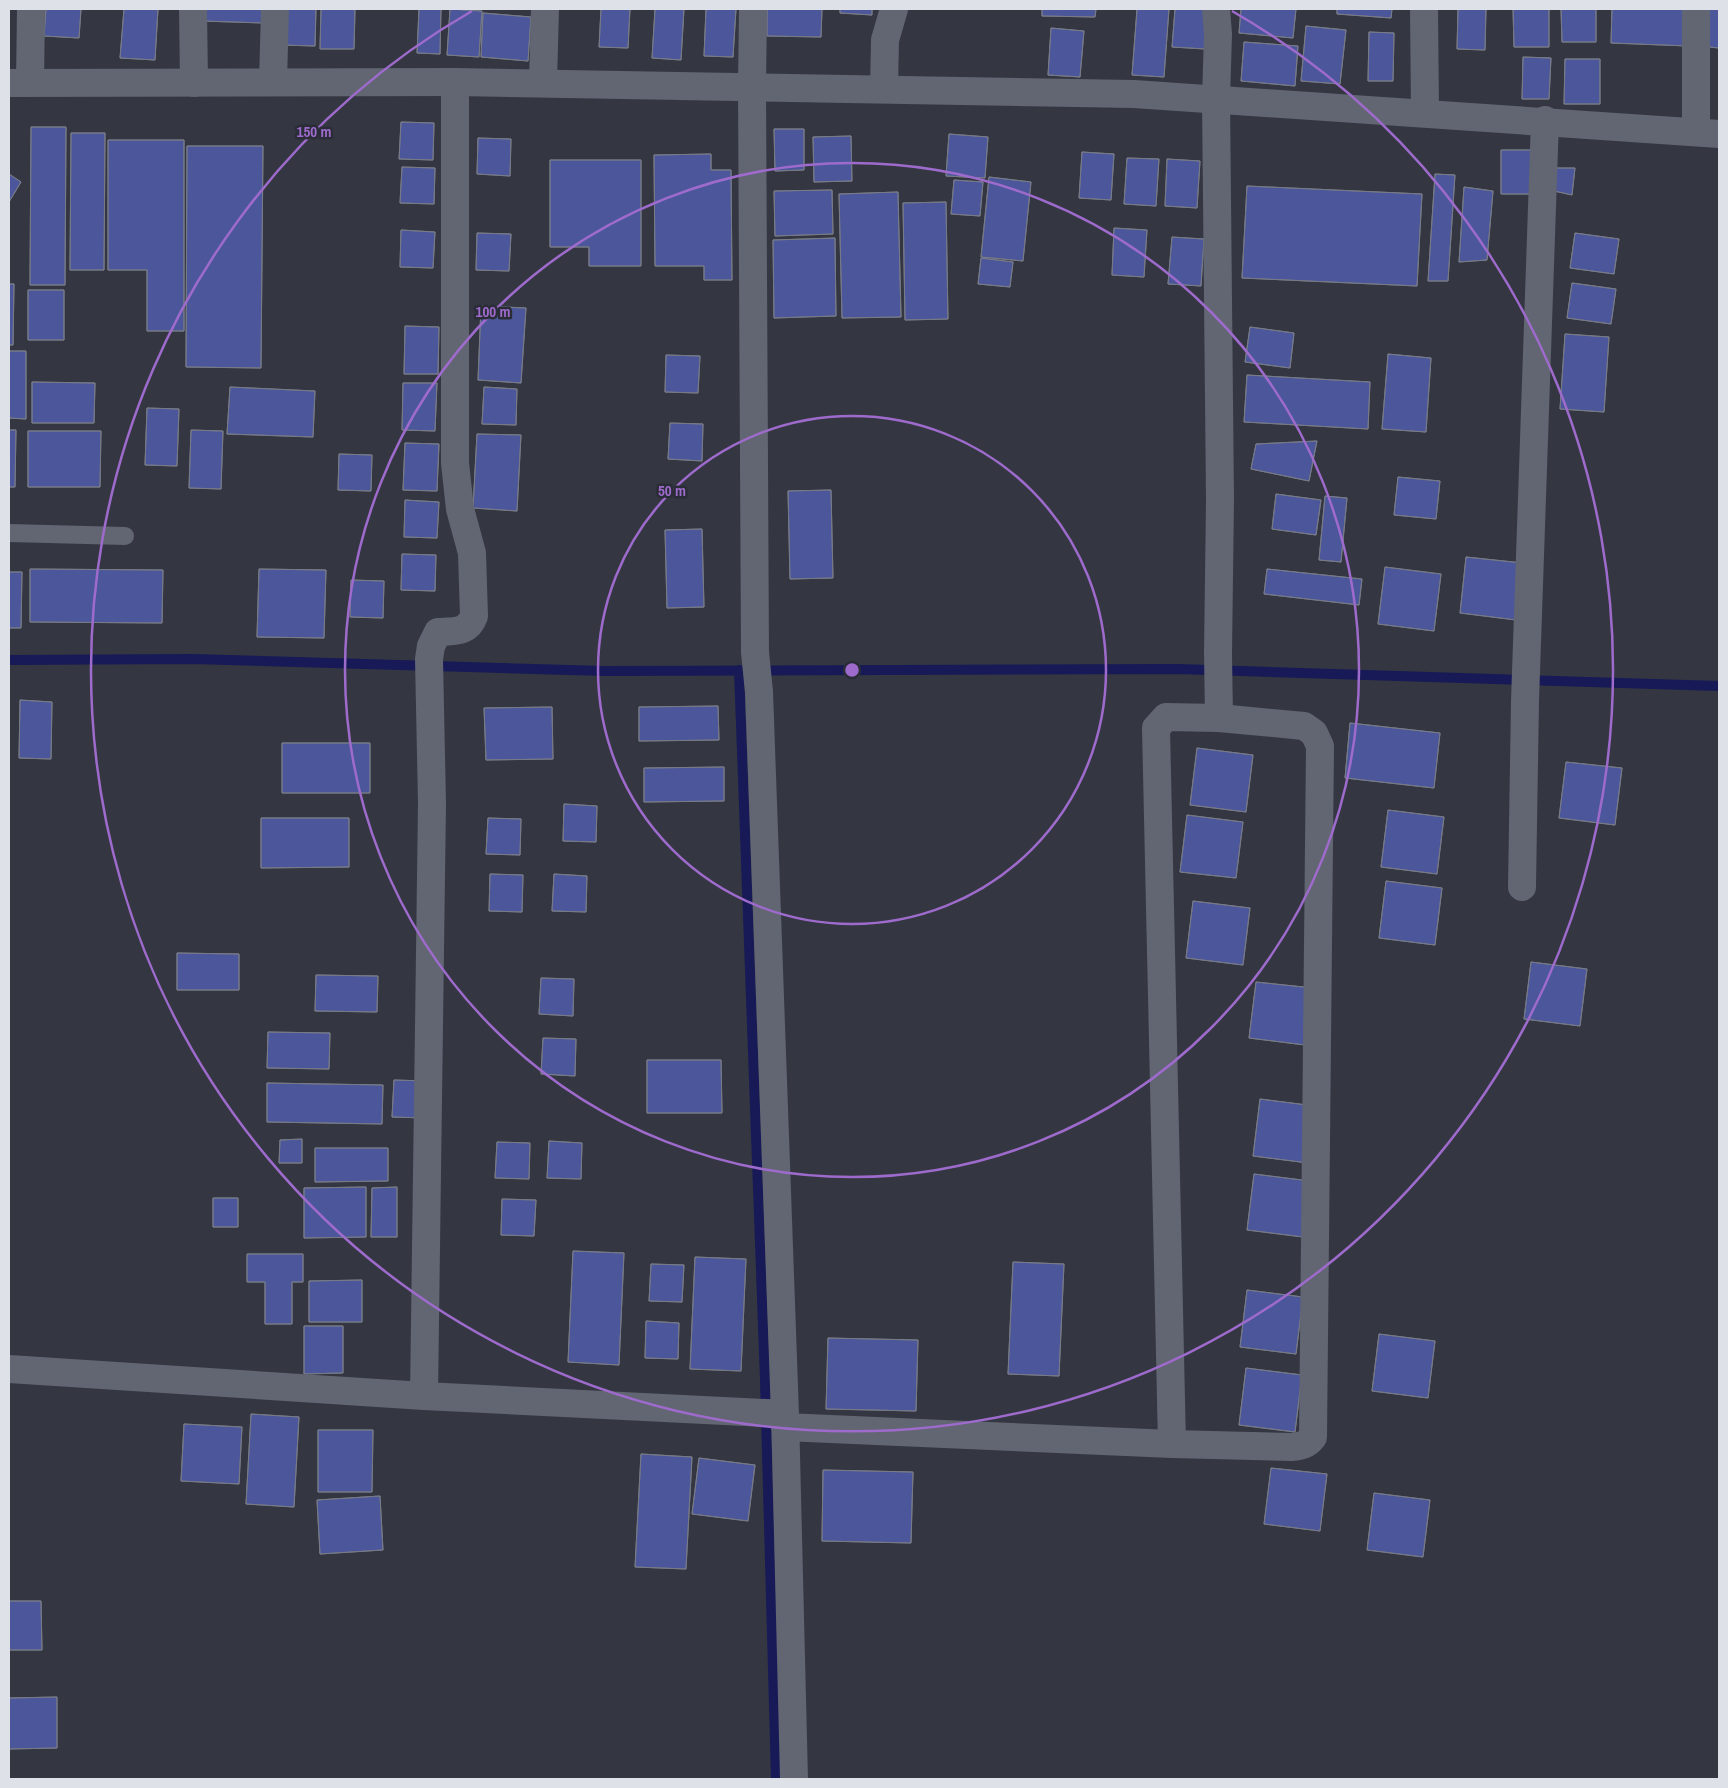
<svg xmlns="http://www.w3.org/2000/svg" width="1728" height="1788" viewBox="0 0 1728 1788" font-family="'Archivo Narrow',sans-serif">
<rect width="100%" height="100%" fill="#343742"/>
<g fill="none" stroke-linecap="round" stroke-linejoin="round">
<!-- stream -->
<path stroke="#171a56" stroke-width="10" d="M9,660l183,-1 412,12 573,-2 542,17
M739,670l26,710 11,399"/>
</g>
<!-- building -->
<path fill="#4b579a" stroke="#777a87" d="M46,9h35l-2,29 -35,-2z
M46,9h35l-2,29 -35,-2z
M124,9h34l-3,51 -35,-2z
M124,9h34l-3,51 -35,-2z
M201,9h62v14l-62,-2z
M201,9h62v14l-62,-2z
M282,9h34l-1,37 -34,-1z
M282,9h34l-1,37 -34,-1z
M321,9h34l-1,40h-34z
M321,9h34l-1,40h-34z
M419,9h22l-1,45 -23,-1z
M419,9h22l-1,45 -23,-1z
M450,9l32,2 -3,46 -32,-2z
M450,9l32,2 -3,46 -32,-2z
M601,9h29l-2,39 -29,-1z
M601,9h29l-2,39 -29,-1z
M655,9h29l-3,51 -29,-2z
M655,9h29l-3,51 -29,-2z
M706,9h30l-3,48 -29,-1z
M706,9h30l-3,48 -29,-1z
M767,9h55l-1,28 -54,-1z
M767,9h55l-1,28 -54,-1z
M840,9h32v6l-32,-2z
M840,9h32v6l-32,-2z
M1042,9h54l-1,8 -53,-1z
M1042,9h54l-1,8 -53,-1z
M1137,9h32l-5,68 -32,-2z
M1137,9h32l-5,68 -32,-2z
M1175,9h32l-2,40 -33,-2z
M1175,9h32l-2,40 -33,-2z
M1241,9h55l-3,29 -54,-5z
M1241,9h55l-3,29 -54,-5z
M1337,9h55l-1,9 -54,-4z
M1337,9h55l-1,9 -54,-4z
M1458,9h28l-1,41 -28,-1z
M1458,9h28l-1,41 -28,-1z
M1513,9h36v38h-35z
M1513,9h36v38h-35z
M1561,9h35v33h-34z
M1561,9h35v33h-34z
M1612,9h78l-2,37 -77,-3z
M1612,9h78l-2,37 -77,-3z
M1701,9h18v39l-20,-2z
M1701,9h18v39l-20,-2z
M483,13l48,4 -3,44 -47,-4z
M483,13l48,4 -3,44 -47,-4z
M1306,26l40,4 -6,54 -39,-3z
M1306,26l40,4 -6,54 -39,-3z
M1051,28l33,3 -4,46 -32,-2z
M1051,28l33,3 -4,46 -32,-2z
M1369,32l25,1 -1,48h-25z
M1369,32l25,1 -1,48h-25z
M1244,42l54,4 -3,40 -54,-5z
M1244,42l54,4 -3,40 -54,-5z
M1523,57l28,1 -2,41h-27z
M1523,57l28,1 -2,41h-27z
M1565,59h35v45h-36z
M1565,59h35v45h-36z
M401,122l33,1 -1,37 -34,-1z
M401,122l33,1 -1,37 -34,-1z
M31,127h35l-1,158h-35z
M31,127h35l-1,158h-35z
M774,129h30v41l-29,1z
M774,129h30v41l-29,1z
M71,133h34l-1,137h-34z
M71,133h34l-1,137h-34z
M949,134l39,3 -3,41 -39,-2z
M949,134l39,3 -3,41 -39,-2z
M851,136l1,45 -38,1 -1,-45z
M851,136l1,45 -38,1 -1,-45z
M478,138l33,1 -1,37 -33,-2z
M478,138l33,1 -1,37 -33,-2z
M108,140h76v191h-37v-61h-39z
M108,140h76v191h-37v-61h-39z
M187,146h76l-2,222 -75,-1z
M187,146h76l-2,222 -75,-1z
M1501,150h35l-1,44h-34z
M1501,150h35l-1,44h-34z
M1082,152l32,2 -3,46 -32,-2z
M1082,152l32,2 -3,46 -32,-2z
M711,154v16h20l1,110h-28v-14h-49l-1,-111z
M711,154v16h20l1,110h-28v-14h-49l-1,-111z
M1127,158l32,1 -3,47 -32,-2z
M1127,158l32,1 -3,47 -32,-2z
M1167,159l33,2 -3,47 -32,-2z
M1167,159l33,2 -3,47 -32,-2z
M550,160h91v106h-52v-19h-39z
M550,160h91v106h-52v-19h-39z
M402,167l33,1 -1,36 -34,-1z
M402,167l33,1 -1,36 -34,-1z
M1554,168h21l-3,27 -18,-4z
M1554,168h21l-3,27 -18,-4z
M9,174l12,8 -12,20z
M9,174l12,8 -12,20z
M1435,174l20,1 -7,106h-20z
M1435,174l20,1 -7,106h-20z
M989,177l42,5 -8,79 -42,-4z
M989,177l42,5 -8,79 -42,-4z
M954,180l29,2 -3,34 -29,-2z
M954,180l29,2 -3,34 -29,-2z
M1247,186l175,8 -5,92 -175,-8z
M1247,186l175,8 -5,92 -175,-8z
M1464,187l29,4 -6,69 -28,2z
M1464,187l29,4 -6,69 -28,2z
M832,190l1,44 -58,2 -1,-45z
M832,190l1,44 -58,2 -1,-45z
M898,192l3,125 -59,1 -3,-124z
M898,192l3,125 -59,1 -3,-124z
M946,202l2,117 -43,1 -2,-117z
M946,202l2,117 -43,1 -2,-117z
M1114,228l33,2 -3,47 -32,-2z
M1114,228l33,2 -3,47 -32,-2z
M401,230l34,2 -2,36 -33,-1z
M401,230l34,2 -2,36 -33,-1z
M477,233l34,1 -2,37 -33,-1z
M477,233l34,1 -2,37 -33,-1z
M1575,233l44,6 -5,35 -44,-6z
M1575,233l44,6 -5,35 -44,-6z
M1172,237l32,2 -3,47 -33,-2z
M1172,237l32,2 -3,47 -33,-2z
M835,238l1,78 -62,2 -1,-78z
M835,238l1,78 -62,2 -1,-78z
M981,258l32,4 -3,25 -32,-3z
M981,258l32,4 -3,25 -32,-3z
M1572,283l44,6 -5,35 -44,-6z
M1572,283l44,6 -5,35 -44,-6z
M9,284h5l-1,61h-4z
M9,284h5l-1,61h-4z
M28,290h36v50h-36z
M28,290h36v50h-36z
M481,306l45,2 -5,75 -43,-3z
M481,306l45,2 -5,75 -43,-3z
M405,326l34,1 -1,47h-34z
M405,326l34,1 -1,47h-34z
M1250,327l44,6 -4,35 -45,-6z
M1250,327l44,6 -4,35 -45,-6z
M1565,334l44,3 -5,75 -44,-3z
M1565,334l44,3 -5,75 -44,-3z
M9,351h17v68l-17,-1z
M9,351h17v68l-17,-1z
M1388,354l43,4 -5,74 -44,-3z
M1388,354l43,4 -5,74 -44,-3z
M666,355l34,1 -2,37 -33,-1z
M666,355l34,1 -2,37 -33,-1z
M1247,375l123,7 -2,47 -124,-7z
M1247,375l123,7 -2,47 -124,-7z
M32,382l63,1 -1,40h-62z
M32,382l63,1 -1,40h-62z
M403,383h34l-2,48 -33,-1z
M403,383h34l-2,48 -33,-1z
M230,387l85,4 -2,46 -86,-3z
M230,387l85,4 -2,46 -86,-3z
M484,387l33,2 -1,36 -34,-1z
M484,387l33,2 -1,36 -34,-1z
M147,408l32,1 -2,57 -32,-1z
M147,408l32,1 -2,57 -32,-1z
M670,423l33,1 -1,37 -34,-2z
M670,423l33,1 -1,37 -34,-2z
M9,430h7l-1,57h-6z
M9,430h7l-1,57h-6z
M191,430l32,1 -2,58 -32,-1z
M191,430l32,1 -2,58 -32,-1z
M28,431h73l-1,56h-72z
M28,431h73l-1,56h-72z
M477,434l44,1 -4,76 -44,-3z
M477,434l44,1 -4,76 -44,-3z
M1317,441l-8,40 -58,-12 5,-25z
M1317,441l-8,40 -58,-12 5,-25z
M405,443l34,1 -2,47 -34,-1z
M405,443l34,1 -2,47 -34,-1z
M339,454l33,1 -1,36 -33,-1z
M339,454l33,1 -1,36 -33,-1z
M1398,477l42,4 -4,38 -42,-4z
M1398,477l42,4 -4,38 -42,-4z
M831,490l2,88 -43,1 -2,-88z
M831,490l2,88 -43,1 -2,-88z
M1276,494l45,6 -5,35 -44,-6z
M1276,494l45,6 -5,35 -44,-6z
M1325,496l22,2 -6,64 -22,-2z
M1325,496l22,2 -6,64 -22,-2z
M405,500l34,2 -2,36 -33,-1z
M405,500l34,2 -2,36 -33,-1z
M702,529l2,78 -37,1 -2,-78z
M702,529l2,78 -37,1 -2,-78z
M402,554l34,1 -1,36 -34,-1z
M402,554l34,1 -1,36 -34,-1z
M1466,557l57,6 -7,57 -56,-7z
M1466,557l57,6 -7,57 -56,-7z
M1385,567l56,7 -7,57 -56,-7z
M1385,567l56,7 -7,57 -56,-7z
M30,569l133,1 -1,53 -132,-1z
M30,569l133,1 -1,53 -132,-1z
M259,569l67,1 -2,68 -67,-1z
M259,569l67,1 -2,68 -67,-1z
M1267,569l95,10 -3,26 -95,-11z
M1267,569l95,10 -3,26 -95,-11z
M9,572h13l-1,56h-12z
M9,572h13l-1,56h-12z
M351,580l33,1 -1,37 -33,-1z
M351,580l33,1 -1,37 -33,-1z
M20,700l32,2 -1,57 -32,-1z
M20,700l32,2 -1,57 -32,-1z
M718,706l1,34 -80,1v-34z
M718,706l1,34 -80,1v-34z
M552,707l1,52 -67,1 -2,-52z
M552,707l1,52 -67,1 -2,-52z
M1350,723l90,10 -6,55 -89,-10z
M1350,723l90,10 -6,55 -89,-10z
M282,743h88v50h-88z
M282,743h88v50h-88z
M1197,748l56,7 -7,57 -56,-7z
M1197,748l56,7 -7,57 -56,-7z
M1566,762l56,6 -7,57 -56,-7z
M1566,762l56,6 -7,57 -56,-7z
M724,767v34l-80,1v-34z
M724,767v34l-80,1v-34z
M564,804l33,2 -1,36 -33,-1z
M564,804l33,2 -1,36 -33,-1z
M1388,810l56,7 -7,57 -56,-7z
M1388,810l56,7 -7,57 -56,-7z
M1187,815l56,7 -7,56 -56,-6z
M1187,815l56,7 -7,56 -56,-6z
M261,818h88v49l-88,1z
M261,818h88v49l-88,1z
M488,818l33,1 -1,36 -34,-1z
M488,818l33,1 -1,36 -34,-1z
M490,874l33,1 -1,37 -33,-1z
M490,874l33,1 -1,37 -33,-1z
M554,874l33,2 -1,36 -34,-1z
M554,874l33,2 -1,36 -34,-1z
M1386,881l56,7 -7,57 -56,-7z
M1386,881l56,7 -7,57 -56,-7z
M1193,901l57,7 -7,57 -57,-7z
M1193,901l57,7 -7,57 -57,-7z
M177,953l62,1v36h-62z
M177,953l62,1v36h-62z
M1531,962l56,7 -7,57 -56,-7z
M1531,962l56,7 -7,57 -56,-7z
M316,975l62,1 -1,36 -62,-1z
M316,975l62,1 -1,36 -62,-1z
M541,978l33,1 -1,37 -34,-2z
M541,978l33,1 -1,37 -34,-2z
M1256,982l57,6 -8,57 -56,-7z
M1256,982l57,6 -8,57 -56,-7z
M268,1032l62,1 -1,36 -62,-1z
M268,1032l62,1 -1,36 -62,-1z
M543,1038l33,1 -1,37 -34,-2z
M543,1038l33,1 -1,37 -34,-2z
M647,1060h74l1,53h-75z
M647,1060h74l1,53h-75z
M394,1080l33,1 -2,37 -33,-1z
M394,1080l33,1 -2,37 -33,-1z
M267,1083l116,2 -1,39 -115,-2z
M267,1083l116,2 -1,39 -115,-2z
M1260,1099l55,7 -7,57 -55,-7z
M1260,1099l55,7 -7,57 -55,-7z
M302,1139v24h-23l1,-23z
M302,1139v24h-23l1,-23z
M549,1141l33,2 -1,36 -34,-1z
M549,1141l33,2 -1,36 -34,-1z
M497,1142l33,1 -1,36 -34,-1z
M497,1142l33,1 -1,36 -34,-1z
M315,1148h73v33l-73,1z
M315,1148h73v33l-73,1z
M1254,1174l56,7 -7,56 -56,-7z
M1254,1174l56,7 -7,56 -56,-7z
M366,1187v50l-62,1v-50z
M366,1187v50l-62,1v-50z
M397,1187v50h-26l1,-49z
M397,1187v50h-26l1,-49z
M213,1198h25v29h-25z
M213,1198h25v29h-25z
M502,1199l34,1 -2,36 -33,-1z
M502,1199l34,1 -2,36 -33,-1z
M573,1251l51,2 -5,112 -51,-3z
M573,1251l51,2 -5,112 -51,-3z
M247,1254h56v28h-11v42h-27v-42h-18z
M247,1254h56v28h-11v42h-27v-42h-18z
M695,1257l51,2 -5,112 -51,-2z
M695,1257l51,2 -5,112 -51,-2z
M1013,1262l51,2 -5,112 -51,-2z
M1013,1262l51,2 -5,112 -51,-2z
M651,1264l33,1 -2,37 -33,-1z
M651,1264l33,1 -2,37 -33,-1z
M362,1280v42h-53v-41z
M362,1280v42h-53v-41z
M1247,1290l56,7 -7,57 -56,-7z
M1247,1290l56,7 -7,57 -56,-7z
M646,1321l33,2 -1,36 -33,-1z
M646,1321l33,2 -1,36 -33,-1z
M304,1326h39v47l-39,1z
M304,1326h39v47l-39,1z
M1379,1334l56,7 -7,57 -56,-7z
M1379,1334l56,7 -7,57 -56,-7z
M828,1338l90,2 -2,71 -90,-2z
M828,1338l90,2 -2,71 -90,-2z
M1246,1368l56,7 -7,57 -56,-7z
M1246,1368l56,7 -7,57 -56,-7z
M251,1414l48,3 -5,90 -48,-3z
M251,1414l48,3 -5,90 -48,-3z
M184,1424l58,3 -3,57 -58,-3z
M184,1424l58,3 -3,57 -58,-3z
M318,1430h55l-1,62h-54z
M318,1430h55l-1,62h-54z
M641,1454l51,3 -6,112 -51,-2z
M641,1454l51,3 -6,112 -51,-2z
M699,1458l56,7 -7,56 -56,-7z
M699,1458l56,7 -7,56 -56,-7z
M1271,1468l56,6 -7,57 -56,-7z
M1271,1468l56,6 -7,57 -56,-7z
M823,1470l90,2 -2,71 -89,-2z
M823,1470l90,2 -2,71 -89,-2z
M1374,1493l56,7 -7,57 -56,-7z
M1374,1493l56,7 -7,57 -56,-7z
M380,1496l3,54 -63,4 -3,-54z
M380,1496l3,54 -63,4 -3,-54z
M9,1601h32l1,49h-33z
M9,1601h32l1,49h-33z
M57,1697v51l-48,1v-51z
M57,1697v51l-48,1v-51z"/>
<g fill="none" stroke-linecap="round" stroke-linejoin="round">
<!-- lane -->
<path stroke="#626572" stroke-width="18" d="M9,533l116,3"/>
<!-- street -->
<path stroke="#626572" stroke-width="28" d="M193,9l1,74
M753,9l-1,77 3,566 4,40 26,722 9,365
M1216,9l2,25 -2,65 4,401 -2,154 1,64
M1696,9v123
M273,82l2,-73
M543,82l2,-73
M30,83l1,-74
M884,89l1,-49 9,-31
M1522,887l3,-186 20,-581
M9,1369l415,27 361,18
M424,1396l8,-593 -3,-144 2,-13 7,-14c16,-1 30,1 36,-16l-2,-63 -12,-44 -5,-46v-381
M785,1427l387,17 119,3c10,-1 16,-2 22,-10l7,-691 -6,-13 -10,-7 -85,-8 -53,-1 -10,11 16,716"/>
<!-- secondary -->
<path stroke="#626572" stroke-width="28" d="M1424,9l1,103
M9,83l446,-1 679,12 585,40"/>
</g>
<!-- distance rings -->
<g fill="none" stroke="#9e6bcd" stroke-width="2.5">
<circle cx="852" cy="670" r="254"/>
<circle cx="852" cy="670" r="507"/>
<path d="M1232 11A761 761 0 1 1 472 11"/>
</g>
<circle cx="852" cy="670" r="8" fill="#9e6bcd" stroke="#2a2d37" stroke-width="2.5"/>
<g font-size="15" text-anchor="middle" font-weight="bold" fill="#9e6bcd" stroke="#2a2d37" stroke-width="5" stroke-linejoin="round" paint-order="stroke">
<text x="314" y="137">150 m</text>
<text x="493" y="317">100 m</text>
<text x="672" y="496">50 m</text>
</g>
<!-- border -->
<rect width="1728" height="1788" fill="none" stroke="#dfe1e8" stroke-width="20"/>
</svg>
